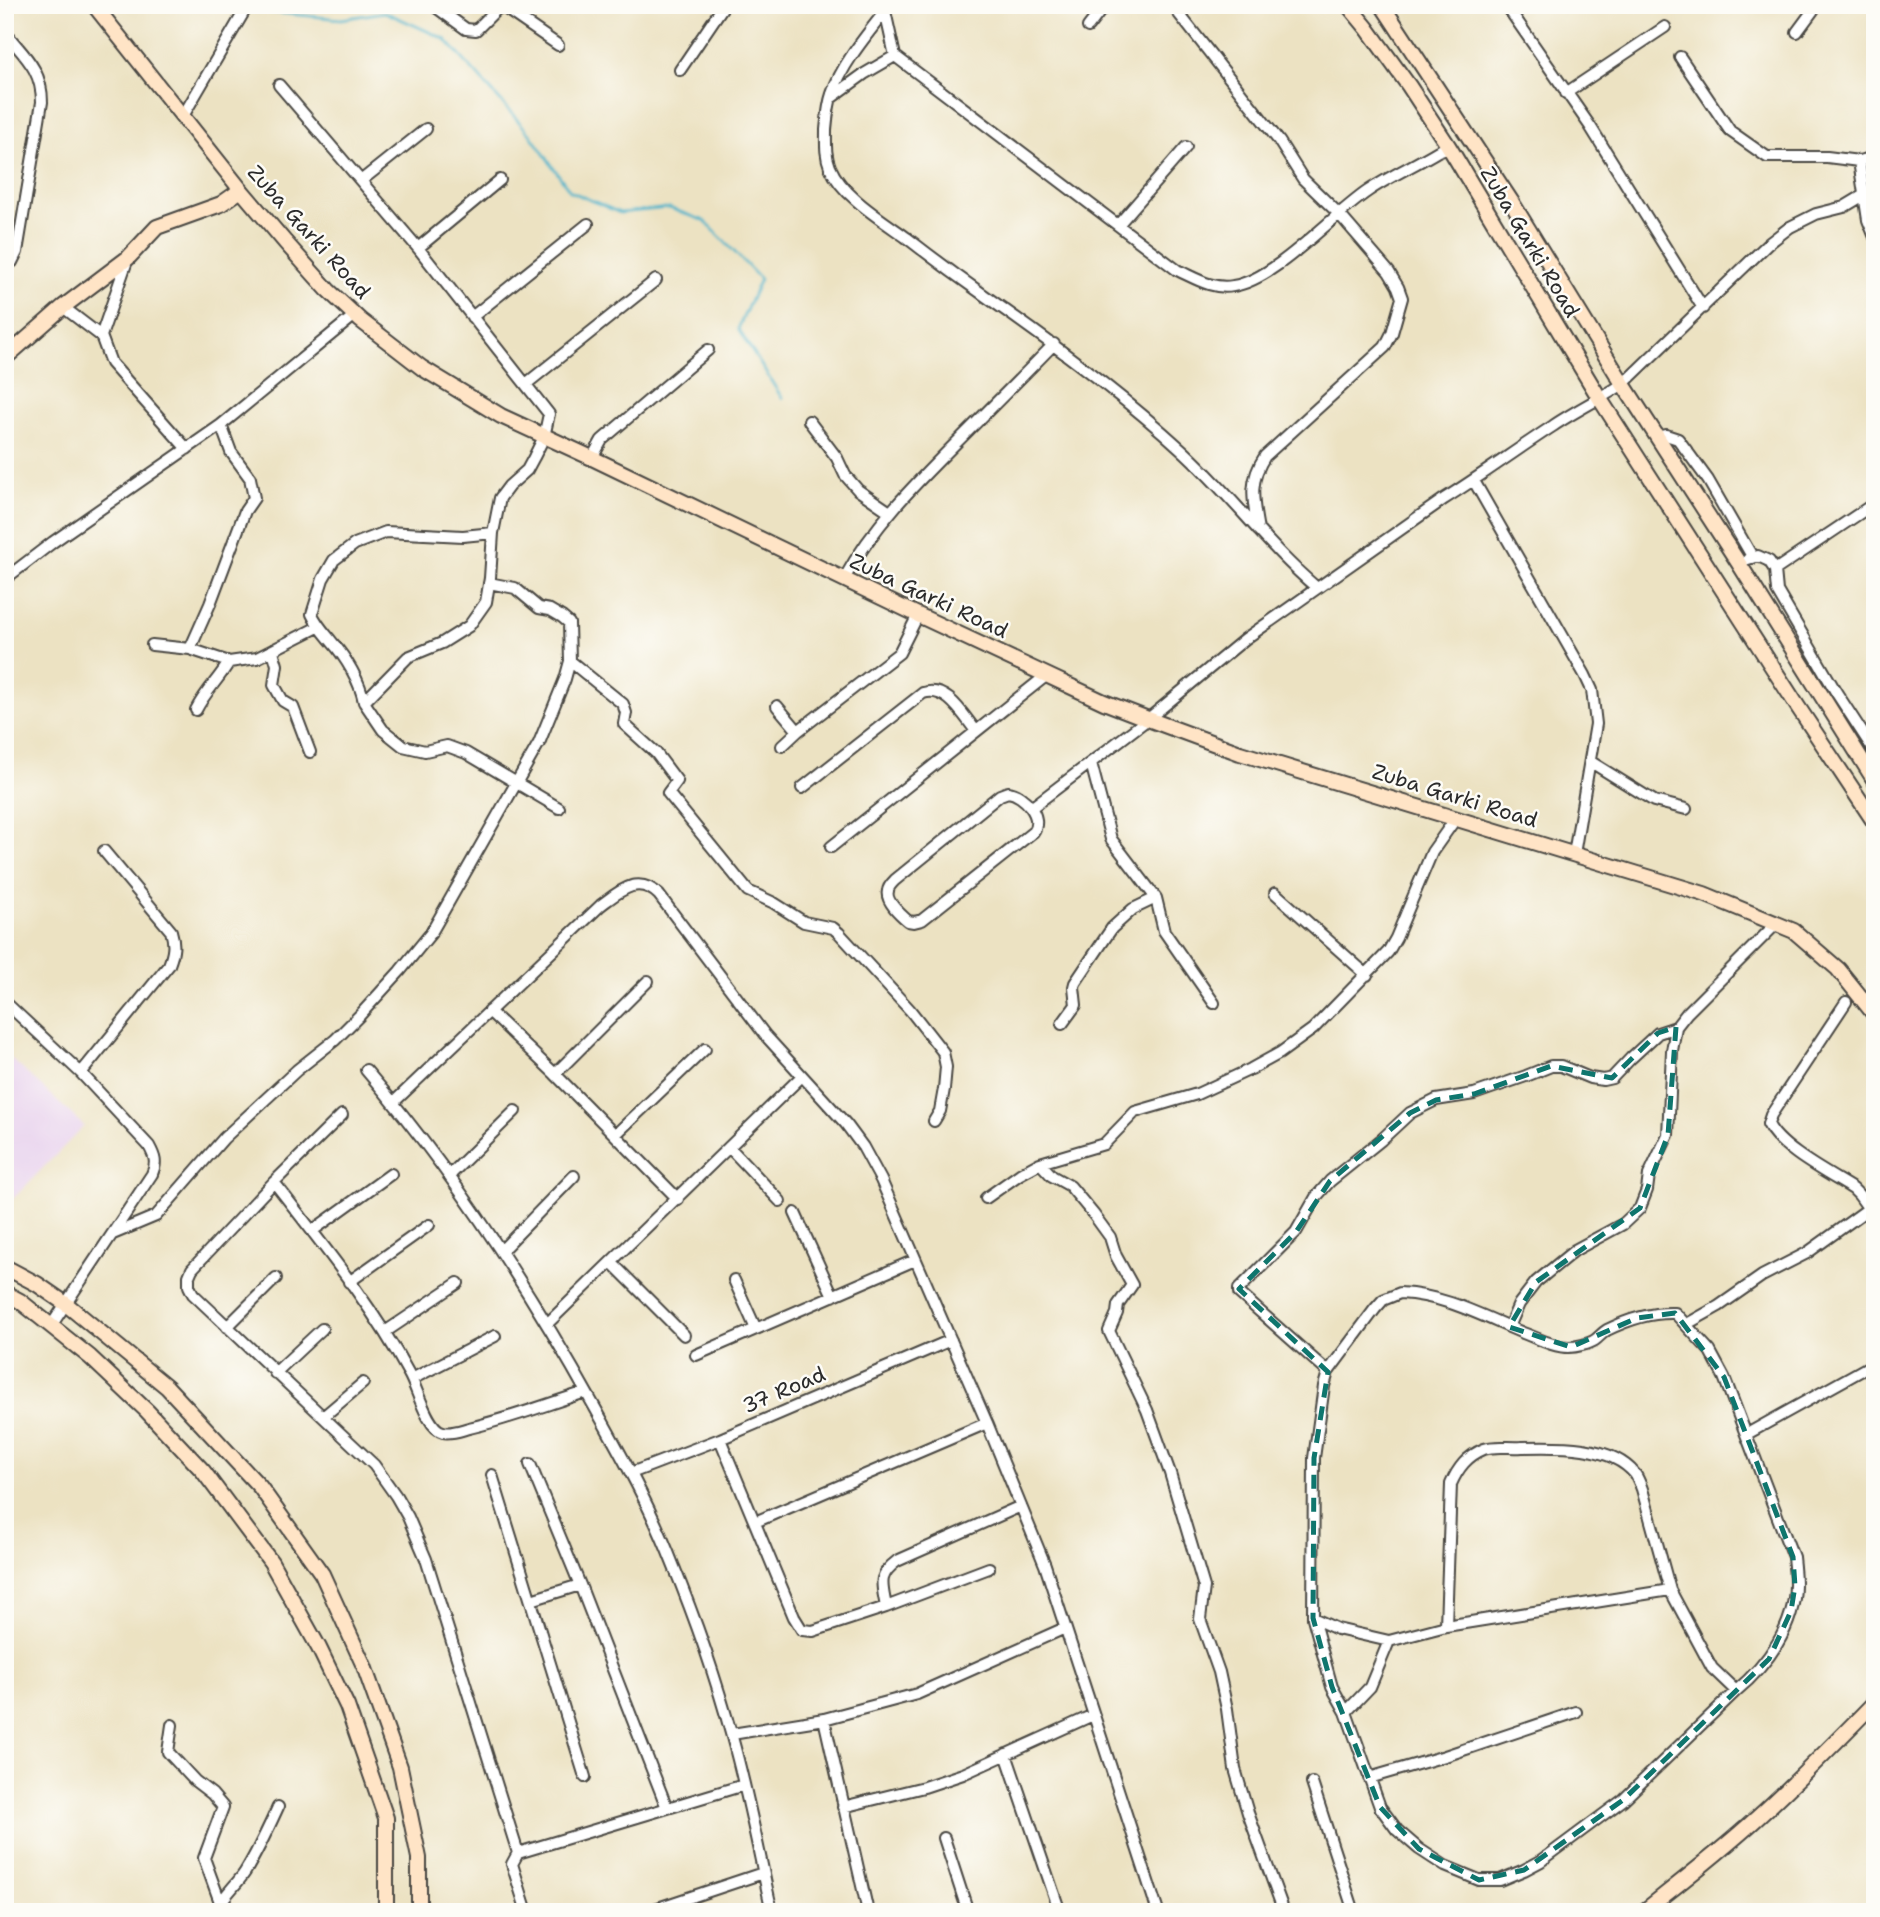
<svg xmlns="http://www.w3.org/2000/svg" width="1880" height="1917" viewBox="0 0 1880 1917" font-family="'Shantell Sans',sans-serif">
<rect width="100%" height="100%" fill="#fdfcf7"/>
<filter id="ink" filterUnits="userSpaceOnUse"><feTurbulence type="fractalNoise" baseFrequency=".0143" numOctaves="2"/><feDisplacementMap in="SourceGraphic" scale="14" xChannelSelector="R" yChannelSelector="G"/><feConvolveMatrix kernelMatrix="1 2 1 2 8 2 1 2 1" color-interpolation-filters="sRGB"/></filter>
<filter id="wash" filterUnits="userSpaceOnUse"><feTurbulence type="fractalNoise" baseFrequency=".00686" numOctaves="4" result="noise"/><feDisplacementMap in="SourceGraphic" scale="28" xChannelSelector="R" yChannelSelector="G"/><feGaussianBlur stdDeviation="1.57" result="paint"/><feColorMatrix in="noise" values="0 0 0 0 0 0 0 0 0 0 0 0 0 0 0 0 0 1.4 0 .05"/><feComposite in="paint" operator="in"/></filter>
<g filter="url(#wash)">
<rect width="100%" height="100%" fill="#ece2c2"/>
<!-- built -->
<path fill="#e8d2ee" d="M5,1053l79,73 -79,81z"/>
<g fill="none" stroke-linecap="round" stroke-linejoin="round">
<!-- stream -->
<path stroke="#4cb3cb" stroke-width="2.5" d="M209,5l31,4
M256,11l85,8 44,-7 60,27 85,95 40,57 50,22 49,-5 36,13 55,58 -22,50 44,69"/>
</g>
</g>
<g filter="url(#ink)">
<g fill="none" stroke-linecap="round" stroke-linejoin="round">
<defs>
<path id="street" d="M433,5l33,24 10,1 21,-21 6,-2 55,38
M890,5c-20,26 -48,58 -58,89 -4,11 -5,25 -6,36 0,13 -1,25 4,37 12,29 52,53 77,71 27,21 54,41 81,60 67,47 132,95 192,150 49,44 87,98 137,140
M1172,5l107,136 24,38 36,35 50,58 9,15 4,11 -10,35 -7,14 -120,109c-17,26 -12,45 -7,74
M1506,5l84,121 113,182
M885,11l10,45 282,214c18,8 36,20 56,16 42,-6 98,-70 135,-95 22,-15 47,-26 70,-40l11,-4
M1088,27l17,-22
M5,32c19,24 37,37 37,70l-25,150 -5,10 -7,4
M1797,32l20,-27
M1680,57l50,74 37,26h60l32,4 9,59 7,17
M680,70l44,-65
M279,85l139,163 131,166 -5,23 -10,20 -7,13 -18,16 -9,12 -7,35 -3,45 -4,24 -17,24 -27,17 -34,14 -44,45c-4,-21 -18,-44 -32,-60 -8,-10 -15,-17 -20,-28l11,-35 11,-19 21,-16 31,-12 77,4 30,-3
M1566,93l99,-66
M831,98l33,-24 31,-18
M183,116l65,-111
M1859,161l16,-4
M362,180l64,-51
M1118,225l68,-78
M418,248l82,-68
M63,307l38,29 10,27 76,86
M472,317l116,-93
M101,336l27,-78
M526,384l130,-104
M809,421l28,37 8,17 13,15 32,22
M221,425l10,27 19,26 4,20 -9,13 -35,93 -20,45 39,13 28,-4 61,-31
M1657,437l9,-2 12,4 30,41 45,78
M592,458l10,-18 106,-90
M1474,481l111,194 7,15 4,34 -22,130
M1748,559l10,-3 11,5 6,9 100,-67
M1775,570l2,21 59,101 39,60
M10,575l43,-33 168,-117 134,-110
M844,579c29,-53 70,-94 112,-136 33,-33 66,-66 98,-99
M152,645l38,4
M273,651l4,14 -3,20 9,16 10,6 17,45
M570,661l53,43 3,9 -2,11 32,29 21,28 -9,12 80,98 26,12 30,19 29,6 6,5 71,77 33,42 3,15 -2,22 -4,22 -6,10
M364,702l19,28 20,16 22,5 22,-5 19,7 93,55
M777,706l21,25
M196,710c9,-18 23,-31 33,-48
M782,746l16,-15 101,-78 19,-38
M1591,762l63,39 32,8
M1091,763l20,76 45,59 8,33 50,72
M802,788l121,-95c24,-8 40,22 53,38
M1008,792c16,2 36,25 25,40l-111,88 -8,2 -6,-1c-7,-6 -23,-20 -20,-30 0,-4 4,-8 7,-11l105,-85z
M1031,808l117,-89 97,-80 199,-140c37,-23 72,-49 109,-73 22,-15 47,-27 70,-42l145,-140 22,-17 26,-13 28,-7 20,-12
M831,847l216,-172
M1275,893l92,82
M5,1002l76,71
M1846,1002l-75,113 -3,9c11,24 61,50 85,65l6,6 10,14
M489,1011l66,63 123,125
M1062,1024l14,-19 -2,-18 1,-4 37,-55 21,-19 23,-11
M366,1070c88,103 162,217 228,336 28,50 57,102 78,156 23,56 44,116 60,175 16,57 27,116 40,175
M555,1074l93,-93
M394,1102l207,-197c19,-14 37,-31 58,-10l106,140 81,89 17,23 18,33 106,243 58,142 113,347
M342,1115l-68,67 -82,87 -3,7v10l4,8 181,171 22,31 12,21 18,42 92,294 -6,11 15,48
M615,1135l90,-86
M729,1147l51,54
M449,1176l66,-65
M274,1182c48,62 98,123 135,192 8,13 18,55 34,58 8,2 18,-2 26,-4 40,-9 78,-24 117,-36
M986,1198l34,-24 20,-11
M795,1213l38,83
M312,1231l79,-57
M113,1234l43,-18 68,-78 73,-68 38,-30 25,-25 40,-44 31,-38 108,-190 26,-64 5,-18 -1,-38 -7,-6 -12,-7 -11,-2 -24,-20 -26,-5
M501,1251l73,-75
M611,1262l73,73
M734,1280l22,49
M349,1282l80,-57
M1400,1293c44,2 82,23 123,40 14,5 30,14 46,14 7,0 20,-3 26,-7 4,-3 7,-7 12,-10 22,-11 44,-18 68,-17l35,38 14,26 69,180c1,9 2,18 2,27 0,43 -28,81 -59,107l-113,109 -82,61 -17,9 -24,10h-21l-34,-14 -26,-17 -22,-19 -17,-23 -34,-95 -14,-25 -19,-69 1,-160 10,-72 4,-14 47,-63 8,-9z
M548,1323l254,-247
M1687,1324l32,-18 43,-30 45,-23 68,-49
M51,1326l101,-152c5,-11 3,-17 -3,-28l-68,-73 88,-108c5,-13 6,-21 2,-34l-67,-80
M227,1327l49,-49
M1509,1327l10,-23 17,-22 39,-32 48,-26 17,-16 7,-18 2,-15 19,-40 4,-84 4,-24 11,-14 90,-90
M385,1332l73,-49
M696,1355l219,-95
M1328,1372l-89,-79v-4l57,-57 20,-35 14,-16 51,-41 29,-27 26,-13 38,-6 52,-18 25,-10h10l29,12 13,2 9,-2 19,-20 27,-25 18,-6
M275,1373l47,-44
M412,1379l83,-43
M324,1416l39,-33
M1747,1434l128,-71
M720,1439l74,178 8,13 11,1 73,-24 103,-39
M530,1464l50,121 87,223
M631,1473l89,-34 231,-99
M492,1475l93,302
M755,1522l232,-99
M531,1600l49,-15
M886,1607c-4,-23 -9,-31 11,-46l124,-55
M1313,1618l24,11 52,12
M1446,1626l5,-142c7,-16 16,-28 33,-35 10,-4 26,-1 38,-2 34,-1 89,-3 113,27 3,4 5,10 7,15l28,101 42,78 24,23
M1346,1712l24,-25 19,-46 57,-15 224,-36
M824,1719l44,193
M172,1725l-4,27 27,29 17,13 11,13 -19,51 16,44
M732,1734l92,-15 93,-25 148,-66
M1006,1754l54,158
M1369,1778l76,-22 131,-44
M1312,1783l42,129
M843,1807l81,-20 39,-13 130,-59
M944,1838l24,74
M518,1853l226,-68
M216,1912c6,-16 20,-26 29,-40 13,-21 23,-43 33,-65
M646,1912l117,-39
M1284,1912l-36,-99 -13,-44 -8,-60 -8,-37 -19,-53 4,-32 -34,-114 -23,-63 -38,-79 8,-18 1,-8 14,-20 -16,-29 -6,-19 -16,-22 -24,-29 -18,-10 -12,-13 64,-19 31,-32 62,-18 54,-25 29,-16 33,-24 75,-77 8,-14 36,-86 24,-34"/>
<path id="secondary" d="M94,5l147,185 44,52 43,48 32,30 62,48 79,48 91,42 326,157 186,87 44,17 92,34 464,141 90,37 44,38 37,46
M1348,5l19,23 42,58 40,61 151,252 198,308 77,116
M1382,5l129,196 112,183 115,178 137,219
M5,358l58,-51 65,-49 29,-31 64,-23 20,-14
M5,1267l32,17 29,20 101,83 93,100 62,87 42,92 36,101 19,91v54
M5,1293l15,8 70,56 57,54 56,60 68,91 48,86 28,58 39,112v94
M1643,1912c38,-30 77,-60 113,-93 41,-37 80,-77 119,-117"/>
</defs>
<!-- street casing -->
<use href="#street" stroke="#484642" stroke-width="14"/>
<!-- secondary casing -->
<use href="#secondary" stroke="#484642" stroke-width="18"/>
<!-- street -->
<use href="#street" stroke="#fff" stroke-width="10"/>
<!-- secondary -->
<use href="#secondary" stroke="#ffe4c6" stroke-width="14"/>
</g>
</g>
<!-- marked area -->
<path fill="none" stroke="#0f766e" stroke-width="5" stroke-dasharray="14 9" stroke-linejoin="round" d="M1676,1027l-8,108 -28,73 -104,74 -27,45 62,20 66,-29 38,-5 49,64 69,180 2,29 -4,25 -22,48 -146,141 -99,70 -45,10 -60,-31 -39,-42 -48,-120 -19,-69 1,-160 14,-86 -89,-83 57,-57 34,-51 80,-68 26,-13 38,-6 77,-28 61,12 46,-45z"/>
<g text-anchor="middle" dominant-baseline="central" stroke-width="5" stroke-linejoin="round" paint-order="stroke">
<!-- street labels -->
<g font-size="21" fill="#2b2b2b" stroke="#fdfcf7">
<text transform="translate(309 232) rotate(48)">Zuba Garki Road</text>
<text transform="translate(1530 242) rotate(59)">Zuba Garki Road</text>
<text transform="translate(929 596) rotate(25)">Zuba Garki Road</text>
<text transform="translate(1455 796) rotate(17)">Zuba Garki Road</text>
<text transform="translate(784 1390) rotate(-23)">37 Road</text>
</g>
</g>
<!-- margin -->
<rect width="1880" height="1917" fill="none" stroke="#fdfcf7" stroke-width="28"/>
</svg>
